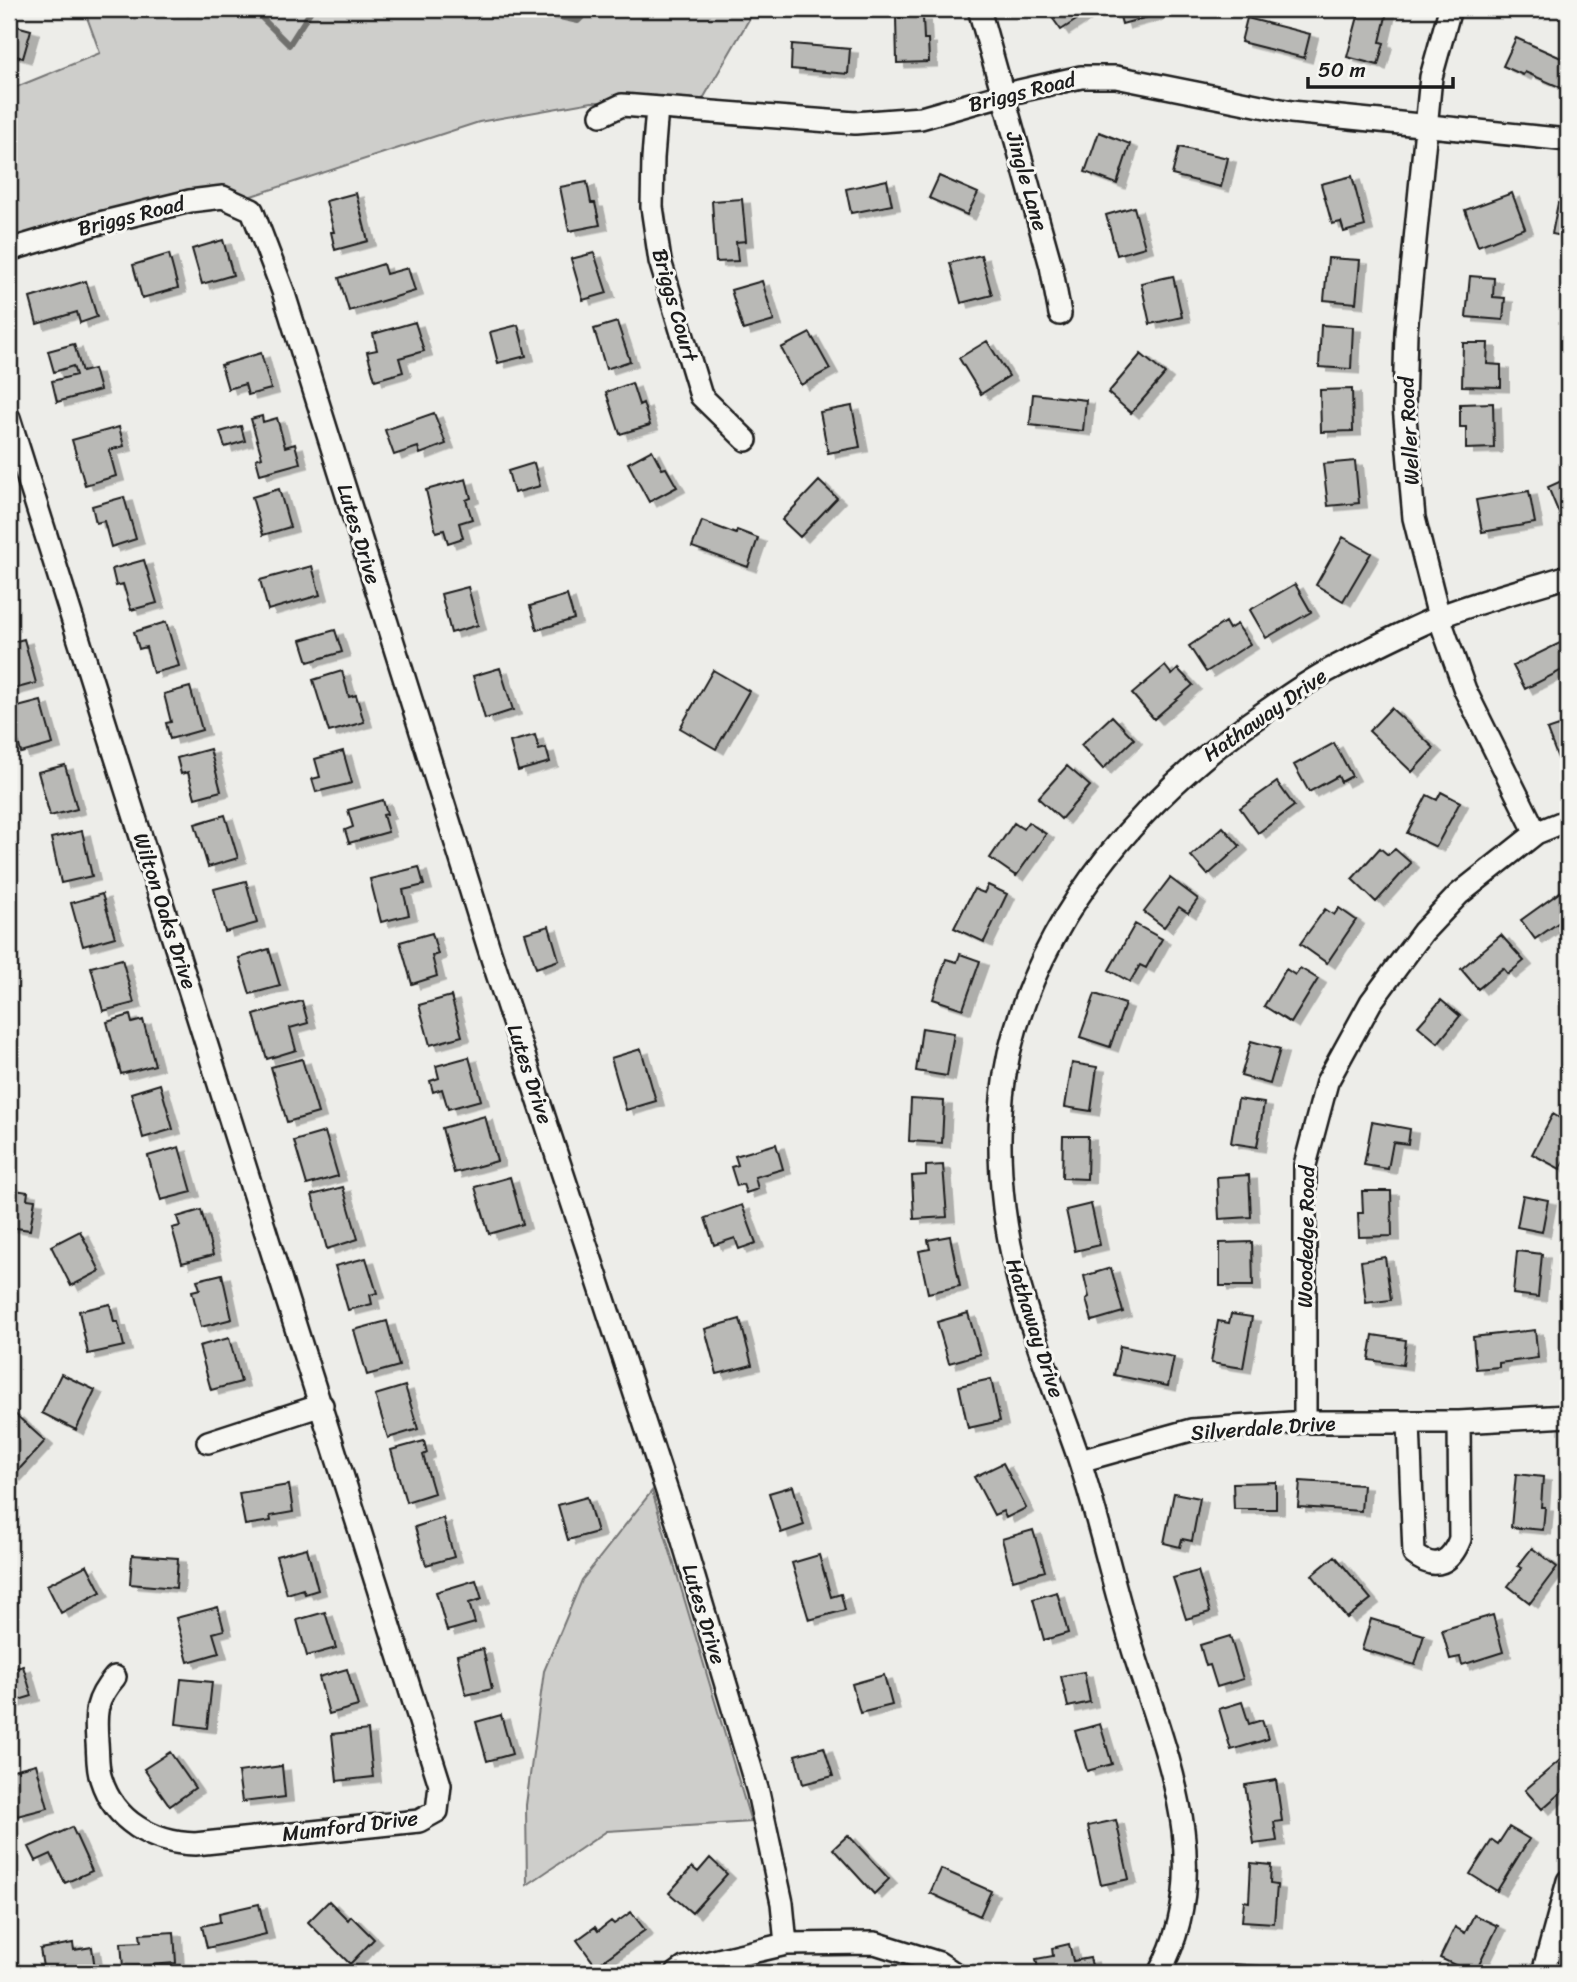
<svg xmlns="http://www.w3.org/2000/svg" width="1577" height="1982" viewBox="0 0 1577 1982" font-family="Sriracha,sans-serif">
<defs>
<filter id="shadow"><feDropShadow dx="8" dy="4.5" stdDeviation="0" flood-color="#0004"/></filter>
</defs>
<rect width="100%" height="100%" fill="#edede9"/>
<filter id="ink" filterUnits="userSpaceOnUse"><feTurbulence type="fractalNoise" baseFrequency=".0143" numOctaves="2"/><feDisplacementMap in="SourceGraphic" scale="14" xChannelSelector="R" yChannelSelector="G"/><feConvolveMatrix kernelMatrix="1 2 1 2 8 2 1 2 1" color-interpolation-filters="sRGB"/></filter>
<g filter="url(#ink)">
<!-- green -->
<path fill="#cececb" stroke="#757574" stroke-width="2" d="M84,9h671l-55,95 -108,-2 -113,20 -237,77 -233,51v-160l91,-37z
M652,1491l99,331 -144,9 -80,54 -1,-80 18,-134 38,-91z"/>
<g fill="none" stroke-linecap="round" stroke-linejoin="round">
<!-- stream -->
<path stroke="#6f6f6d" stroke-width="6" d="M253,9l36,36 23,-36
M523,9l55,12 12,-12
M188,13l8,-4"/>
</g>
<!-- building -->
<path fill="#b9b9b6" stroke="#1c1c1c" stroke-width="2" filter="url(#shadow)" d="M1046,9h38l3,4 -26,17z
M1118,9h35l2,6 -33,9z
M1360,9h14l13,3 -7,30 4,1 -6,22 -31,-8z
M896,17h27l1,22h4l1,23 -32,1z
M1247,18l63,16 -6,24 -63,-16z
M9,24l22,6 -8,28 -14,-4z
M1516,38l52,23v18l-4,10 -39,-17 -2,3 -20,-9z
M792,44l58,5 -2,25 -57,-5z
M1099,132l31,12 -13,40 -32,-12z
M1179,147l49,11 -7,29 -49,-12z
M939,176l39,17 -11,22 -38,-17z
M1352,176l13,50 -21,6 -3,-10 -9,2 -11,-40z
M887,180l5,25 -41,8 -5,-24z
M587,182l4,21h4l5,22 -31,6 -9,-44z
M356,193l12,48 -33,9 -4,-18h3l-8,-31z
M1512,193l13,35 -47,18 -13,-36z
M742,199l4,42 -10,1 2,19 -22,1 -4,-61z
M1558,203l10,2v32l-16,-3z
M1134,207l11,40 -28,8 -11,-40z
M223,240l10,35 -31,9 -10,-35z
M594,253l13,40 -24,7 -12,-41z
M169,254l9,34 -36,10 -9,-33z
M981,255l11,40 -31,8 -11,-40z
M1328,258l32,2 -4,43 -32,-3z
M383,264l3,10 22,-6 7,23 -66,20 -10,-33z
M1173,276l9,41 -32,7 -9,-41z
M1470,276l24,2 -1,19 12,1 -2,22 -37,-3z
M86,281l11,36 -17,6 -3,-11 -40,12 -7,-26z
M762,281l12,40 -31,9 -12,-40z
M415,322l9,29 -25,7 4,14 -28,8 -8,-28 10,-2 -4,-16z
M617,322l13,39 -24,8 -12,-40z
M518,325l8,31 -28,7 -8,-31z
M1321,325l32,2 -2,42 -32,-2z
M810,333l20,36 -29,16 -20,-37z
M987,341l22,35 -28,18 -22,-36z
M1463,343h25l-1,21 14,1v22l-39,-1z
M74,344l8,28 12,-3 6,21 -43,12 -5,-21 24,-6 -3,-9 -19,6 -6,-21z
M261,353l10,36 -23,6 -3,-11 -17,5 -7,-24z
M1141,354l24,20 -34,39 -23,-20z
M632,383l7,22 4,-2 7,22 -30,9 -14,-42z
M1352,389l1,42 -32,1 -1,-42z
M1033,394l53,6 -3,31 -53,-6z
M1493,403l1,45 -28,1v-22h-6v-23z
M852,406l8,41 -32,6 -8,-41z
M434,413l12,31 -26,10 -2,-7 -24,8 -9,-25z
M262,416l1,6 14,-4 8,29 10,-3 5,19 -40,11 -4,-15 6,-2 -11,-38z
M241,426l4,15 -20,6 -5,-15z
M119,427l5,19 -15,4 7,26 -31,9 -13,-45z
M652,450l10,19 4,-1 11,19 -28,15 -21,-39z
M1355,461l4,42 -31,3 -5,-42z
M534,463l6,23 -26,7 -6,-22z
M1568,478v35l-8,3 -12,-29z
M466,479l5,19 -5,2 6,19 -13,4 4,15 -15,5 -4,-13 -8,2 -10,-42z
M819,481l18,17 -37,39 -18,-17z
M279,489l11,38 -27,8 -11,-38z
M1529,491l6,32 -53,9 -6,-32z
M124,497l12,42 -25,8 -7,-26 -8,2 -4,-17z
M702,521l34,13 1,-4 21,8 -10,29 -56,-20z
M1343,537l28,16 -28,48 -27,-16z
M144,560l13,43 -26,7 -8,-26 -7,2 -4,-17z
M312,566l8,29 -52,15 -8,-30z
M1295,584l16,28 -45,26 -16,-28z
M468,587l10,38 -27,8 -10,-39z
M567,595l7,24 -37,11 -7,-24z
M166,622l13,44 -26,7 -7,-26 -7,2 -5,-17z
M1225,622l4,7 8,-5 13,20 -44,28 -17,-26z
M335,630l7,22 -34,10 -7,-22z
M24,639l12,44 -26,7 -1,-47z
M1568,639v44l-6,-13 -37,19 -12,-23z
M1165,666l7,9 6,-6 15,16 -39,34 -22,-25z
M500,668l13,42 -28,9 -12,-43z
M713,670l36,21 -33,58 -36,-21z
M342,671l7,26 7,-2 8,27 -35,10 -16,-52z
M190,687l12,43 -32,9 -4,-16 5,-1 -7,-28z
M41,701l12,43 -32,9 -11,-44z
M1391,708l43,40 -22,24 -43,-41z
M1112,716l22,23 -31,30 -22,-24z
M1568,723v34l-9,4 -12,-31z
M535,735l4,15 7,-2 4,14 -32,9 -8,-29z
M1334,743l18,33 -11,6 -3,-6 -29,16 -15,-27z
M210,749l11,42 -26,7 -7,-26 -7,2 -4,-16z
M343,751l9,32 -36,9 -4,-13 8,-2 -5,-18z
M65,765l12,44 -27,7 -12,-44z
M1067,766l23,20 -29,33 -23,-21z
M1277,782l17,24 -36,27 -18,-25z
M1441,792l19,10 -24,45 -29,-14 20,-38 10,5z
M383,800l4,14 -4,1 5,17 -39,11 -4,-13 8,-3 -5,-17z
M225,815l13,43 -30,9 -13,-43z
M1028,822l18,12 -30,42 -26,-18 24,-35 9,6z
M1223,827l17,19 -32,29 -17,-19z
M82,831l10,45 -31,7 -10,-45z
M1380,848l8,7 7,-6 16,14 -35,39 -24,-23z
M419,867l5,18 -21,5 6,25 -28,7 -11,-43z
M1170,878l28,21 -10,14 -9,-6 -15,20 -20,-15z
M246,881l11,42 -32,9 -11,-43z
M988,885l19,9 -23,48 -30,-14 20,-39 10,4z
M1563,890l5,7v19l-33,23 -14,-19z
M102,894l13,43 -32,9 -12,-43z
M1339,908l17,12 -29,43 -27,-19 25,-35 9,6z
M1135,924l27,15 -16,29 -6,-3 -10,17 -21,-12z
M549,926l10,34 -23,8 -11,-35z
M432,933l6,21 -6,2 5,20 -25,8 -12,-42z
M1501,935l23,26 -16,13 -5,-6 -25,21 -17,-20z
M269,949l11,37 -30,8 -11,-36z
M960,954l20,7 -17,48 -30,-10 13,-40 11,3z
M122,959l12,44 -31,8 -12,-44z
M1300,968l18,11 -27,44 -27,-17 22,-37 9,6z
M1095,994l30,10 -15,43 -30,-10z
M451,996l11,40 -32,9 -11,-40z
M1441,1000l19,16 -22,27 -20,-17z
M302,1001l6,22 -18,5 6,22 -29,9 -13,-44z
M130,1015l2,8 11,-3 12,45 -34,9 -14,-52z
M922,1028l32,5 -7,43 -31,-5z
M1251,1041l29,8 -10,35 -29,-8z
M641,1049l15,52 -30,9 -15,-52z
M469,1057l12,43 -33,9 -6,-20 -9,3 -3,-11 9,-3 -3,-12z
M302,1059l16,54 -31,9 -16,-55z
M1072,1063l25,4 -6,44 -26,-4z
M160,1084l13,45 -30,9 -12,-45z
M911,1099l33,2 -2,42 -33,-2z
M1238,1099l26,4 -7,44 -26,-4z
M1553,1114l15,9v31l-8,15 -28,-15z
M485,1116l12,45 -43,12 -12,-45z
M1372,1122l38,7 -2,15 -15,-2 -5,27 -24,-4z
M325,1132l13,44 -31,9 -13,-44z
M1063,1136h25l-1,43 -25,-1z
M776,1144l7,25 -28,8 3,12 -12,4 -3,-9 -6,2 -6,-19 7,-2 -3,-9z
M179,1147l13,45 -31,8 -13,-44z
M943,1165l4,52 -33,2 -2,-43 14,-1v-9z
M1249,1175l2,42 -32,2 -2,-42z
M510,1177l13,47 -34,10 -14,-47z
M343,1187l15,52 -31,10 -15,-54z
M9,1189l19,3 -1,7 8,1 -5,30 -21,-3z
M1362,1191h29l1,45 -33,1 -1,-24h5z
M1523,1195l25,5 -6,32 -25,-5z
M1091,1204l9,41 -25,6 -9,-41z
M742,1205l14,38 -17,6 -4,-11 -21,7 -9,-27z
M201,1210l12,45 -31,8 -10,-35 8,-2 -3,-9z
M80,1231l20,40 -29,15 -20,-40z
M950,1236l10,50 -32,7 -9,-42 11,-2 -2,-9z
M1252,1242l1,44h-33v-43z
M1517,1251l25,3 -4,43 -25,-3z
M1385,1257l6,43 -25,3 -5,-42z
M366,1258l11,35 -7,2 2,9 -24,6 -13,-44z
M1111,1268l12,44 -31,9 -6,-22 3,-2 -5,-21z
M222,1274l10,45 -31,8 -9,-36 8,-2 -3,-9z
M110,1304l4,18h4l6,24 -36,8 -9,-43z
M968,1313l12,41 -31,9 -12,-41z
M1231,1314l21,3 -9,51 -32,-5 7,-42 11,2z
M740,1319l12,46 -35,9 -12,-45z
M387,1321l12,45 -32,9 -13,-45z
M1535,1330l3,28 -39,5v4l-23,2 -3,-32z
M1373,1335l33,5 -3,25 -34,-5z
M229,1338l12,44 -30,8 -12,-44z
M1120,1346l54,11 -6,29 -54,-11z
M61,1374l34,16 -19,40 -34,-17z
M991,1379l9,42 -32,7 -9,-42z
M405,1386l13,43 -30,9 -13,-43z
M15,1414l30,27 -32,35 -4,-4v-50z
M424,1441l3,12 -4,2 11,38 -28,9 -15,-52z
M1003,1463l23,45 -20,10 -3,-7 -9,4 -20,-38z
M1516,1474l27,3 -2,30h4l-2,23 -32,-3z
M1300,1481l63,4 -2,26 -63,-4z
M1276,1482v27h-42l-1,-26z
M289,1485l4,27 -23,4 1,5 -26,4 -6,-32z
M793,1486l11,39 -23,8 -12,-40z
M1174,1493l26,5 -8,43 -10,-2 -2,8 -16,-4z
M587,1497l10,35 -29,8 -10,-35z
M443,1518l11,39 -28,8 -11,-38z
M1033,1530l12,41 -32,9 -11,-41z
M307,1548l11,42 -13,4 -2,-5 -16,5 -11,-38z
M1532,1548l25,19 -27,36 -22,-17 14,-18 -4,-2z
M132,1555l46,3 -2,30 -46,-4z
M819,1555l12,42 10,-3 4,16 -36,10 -17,-57z
M1335,1556l36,43 -24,19 -35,-43z
M87,1565l14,27 -40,21 -14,-28z
M1198,1571l12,41 -24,7 -13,-41z
M476,1580l6,19 -13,4 6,20 -28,8 -11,-39z
M1057,1592l11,41 -24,7 -11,-41z
M218,1607l6,23 -11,3 6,20 -31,9 -12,-44z
M325,1612l11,36 -29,8 -10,-36z
M1493,1615l10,37 -41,13 -2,-8 -10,2 -8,-29z
M1371,1619l53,16 -9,30 -53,-16z
M1230,1636l13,43 -26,8 -7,-22 -4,1 -6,-21z
M483,1649l9,40 -26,6 -9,-40z
M23,1666l9,30 -23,7v-33z
M347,1669l11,37 -29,8 -10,-37z
M1084,1672l6,30 -22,5 -7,-31z
M884,1675l8,30 -32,8 -8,-29z
M181,1679l31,3 -5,46 -31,-4z
M1242,1702l7,22 13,-4 6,19 -37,11 -12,-41z
M501,1715l11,39 -25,7 -11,-39z
M1100,1724l12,40 -25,7 -12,-40z
M368,1730l5,47 -36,4 -5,-47z
M824,1747l9,29 -30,8 -8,-29z
M170,1752l25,36 -25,18 -26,-37z
M1567,1754l1,32 -26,23 -17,-19z
M36,1764l12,44 -31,8 -8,-32v-13z
M282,1766l3,31 -43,5 -4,-30z
M1276,1780l6,41 -8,1 3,19 -23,3 -9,-59z
M1116,1820l13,59 -28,6 -13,-59z
M72,1827l20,44 -27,12 -14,-29 -15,7 -7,-14z
M1509,1827l20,12 -32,52 -27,-17 22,-34 6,4z
M848,1835l41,44 -15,15 -41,-45z
M710,1858l17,16 -35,39 -23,-20 23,-26 6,5z
M1251,1863l20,2 -1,19 7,1 -3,38 -32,-2 2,-20 5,1z
M941,1869l50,22 -11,25 -50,-23z
M329,1901l19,19 3,-4 23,23 -24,25 -42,-42z
M259,1904l7,30 -59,14 -5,-22 18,-4 -1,-9z
M631,1912l14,18 -49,36 -19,-26 18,-13 3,4 13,-10 3,3z
M1474,1915l24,11 -23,47h-3l-32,-15 15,-31 10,6z
M174,1932l2,31 -53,4 -2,-24 20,-1 -1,-8z
M73,1943l1,7 18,-3 3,22 -29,4h-22l-4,-24z
M1069,1944l4,17 17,-3 4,15h-55l-3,-14 17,-3 -1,-8z
M1233,1964l26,2v7h-27z"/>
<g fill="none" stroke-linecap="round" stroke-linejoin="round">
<defs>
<path id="minor" d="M979,9l72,257 9,48
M1450,9l-19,68 -25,255 -2,74 10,112 25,99 26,73 71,143
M657,108l-4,50 -1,49 8,54 41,135 45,44
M601,115l21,-10 233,18 66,-5 81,-23 79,-18h35l175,35 277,28
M9,250l87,-26 94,-23 33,-4 29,13 31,81 207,661 190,579 78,261 24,111 4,41
M9,418l431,1367 -3,26 -18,10 -224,23c-42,-1 -81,-23 -94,-65 -4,-11 -3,-26 -4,-37 -2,-29 -2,-42 18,-65
M1305,1422v-257l22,-83 44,-80 52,-70 36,-38 77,-61 32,-13
M1409,1423l5,131c22,18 37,8 46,-15l-1,-117
M208,1442l114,-37
M1080,1461l111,-31 114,-8h154l109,-6
M677,1973l7,-5 102,-24 89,-1 64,20 15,10
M1159,1973c57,-103 9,-215 -24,-317 -21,-66 -35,-134 -57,-200 -29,-83 -63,-160 -74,-248 -6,-51 -6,-105 5,-155 35,-145 139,-262 260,-344 21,-15 43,-30 66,-42 33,-17 67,-34 101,-49 42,-17 89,-28 132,-42
M1543,1973l25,-92"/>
</defs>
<!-- minor casing -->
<use href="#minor" stroke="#1c1c1c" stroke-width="26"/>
<!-- minor -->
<use href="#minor" stroke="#f6f6f2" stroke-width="21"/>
</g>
</g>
<g text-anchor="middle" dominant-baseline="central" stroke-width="6" stroke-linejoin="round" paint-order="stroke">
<!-- street labels -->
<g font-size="21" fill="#1c1c1c" stroke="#f6f6f2">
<text transform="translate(1022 92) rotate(-14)">Briggs Road</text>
<text transform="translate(1027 181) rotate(74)">Jingle Lane</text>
<text transform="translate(131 216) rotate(-14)">Briggs Road</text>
<text transform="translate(675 305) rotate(74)">Briggs Court</text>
<text transform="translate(1409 431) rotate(-93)">Weller Road</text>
<text transform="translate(359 534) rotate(73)">Lutes Drive</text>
<text transform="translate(1265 715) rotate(-35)">Hathaway Drive</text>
<text transform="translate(165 911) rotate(72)">Wilton Oaks Drive</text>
<text transform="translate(530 1074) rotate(72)">Lutes Drive</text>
<text transform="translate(1306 1237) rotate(-89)">Woodedge Road</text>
<text transform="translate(1035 1328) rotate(72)">Hathaway Drive</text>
<text transform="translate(1263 1428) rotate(-4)">Silverdale Drive</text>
<text transform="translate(704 1614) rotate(73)">Lutes Drive</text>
<text transform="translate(350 1826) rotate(-7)">Mumford Drive</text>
</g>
</g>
<!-- margin -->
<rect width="1577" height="1982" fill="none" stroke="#f6f6f2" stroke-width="35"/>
<rect x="18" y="18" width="1542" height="1947" fill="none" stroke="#1c1c1c" stroke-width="2.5" filter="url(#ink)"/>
<!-- scale -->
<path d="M1308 77v10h145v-10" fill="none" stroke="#1c1c1c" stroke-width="3.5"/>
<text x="1318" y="77" font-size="21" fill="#1c1c1c" stroke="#f6f6f2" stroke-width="5" paint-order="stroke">50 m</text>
</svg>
